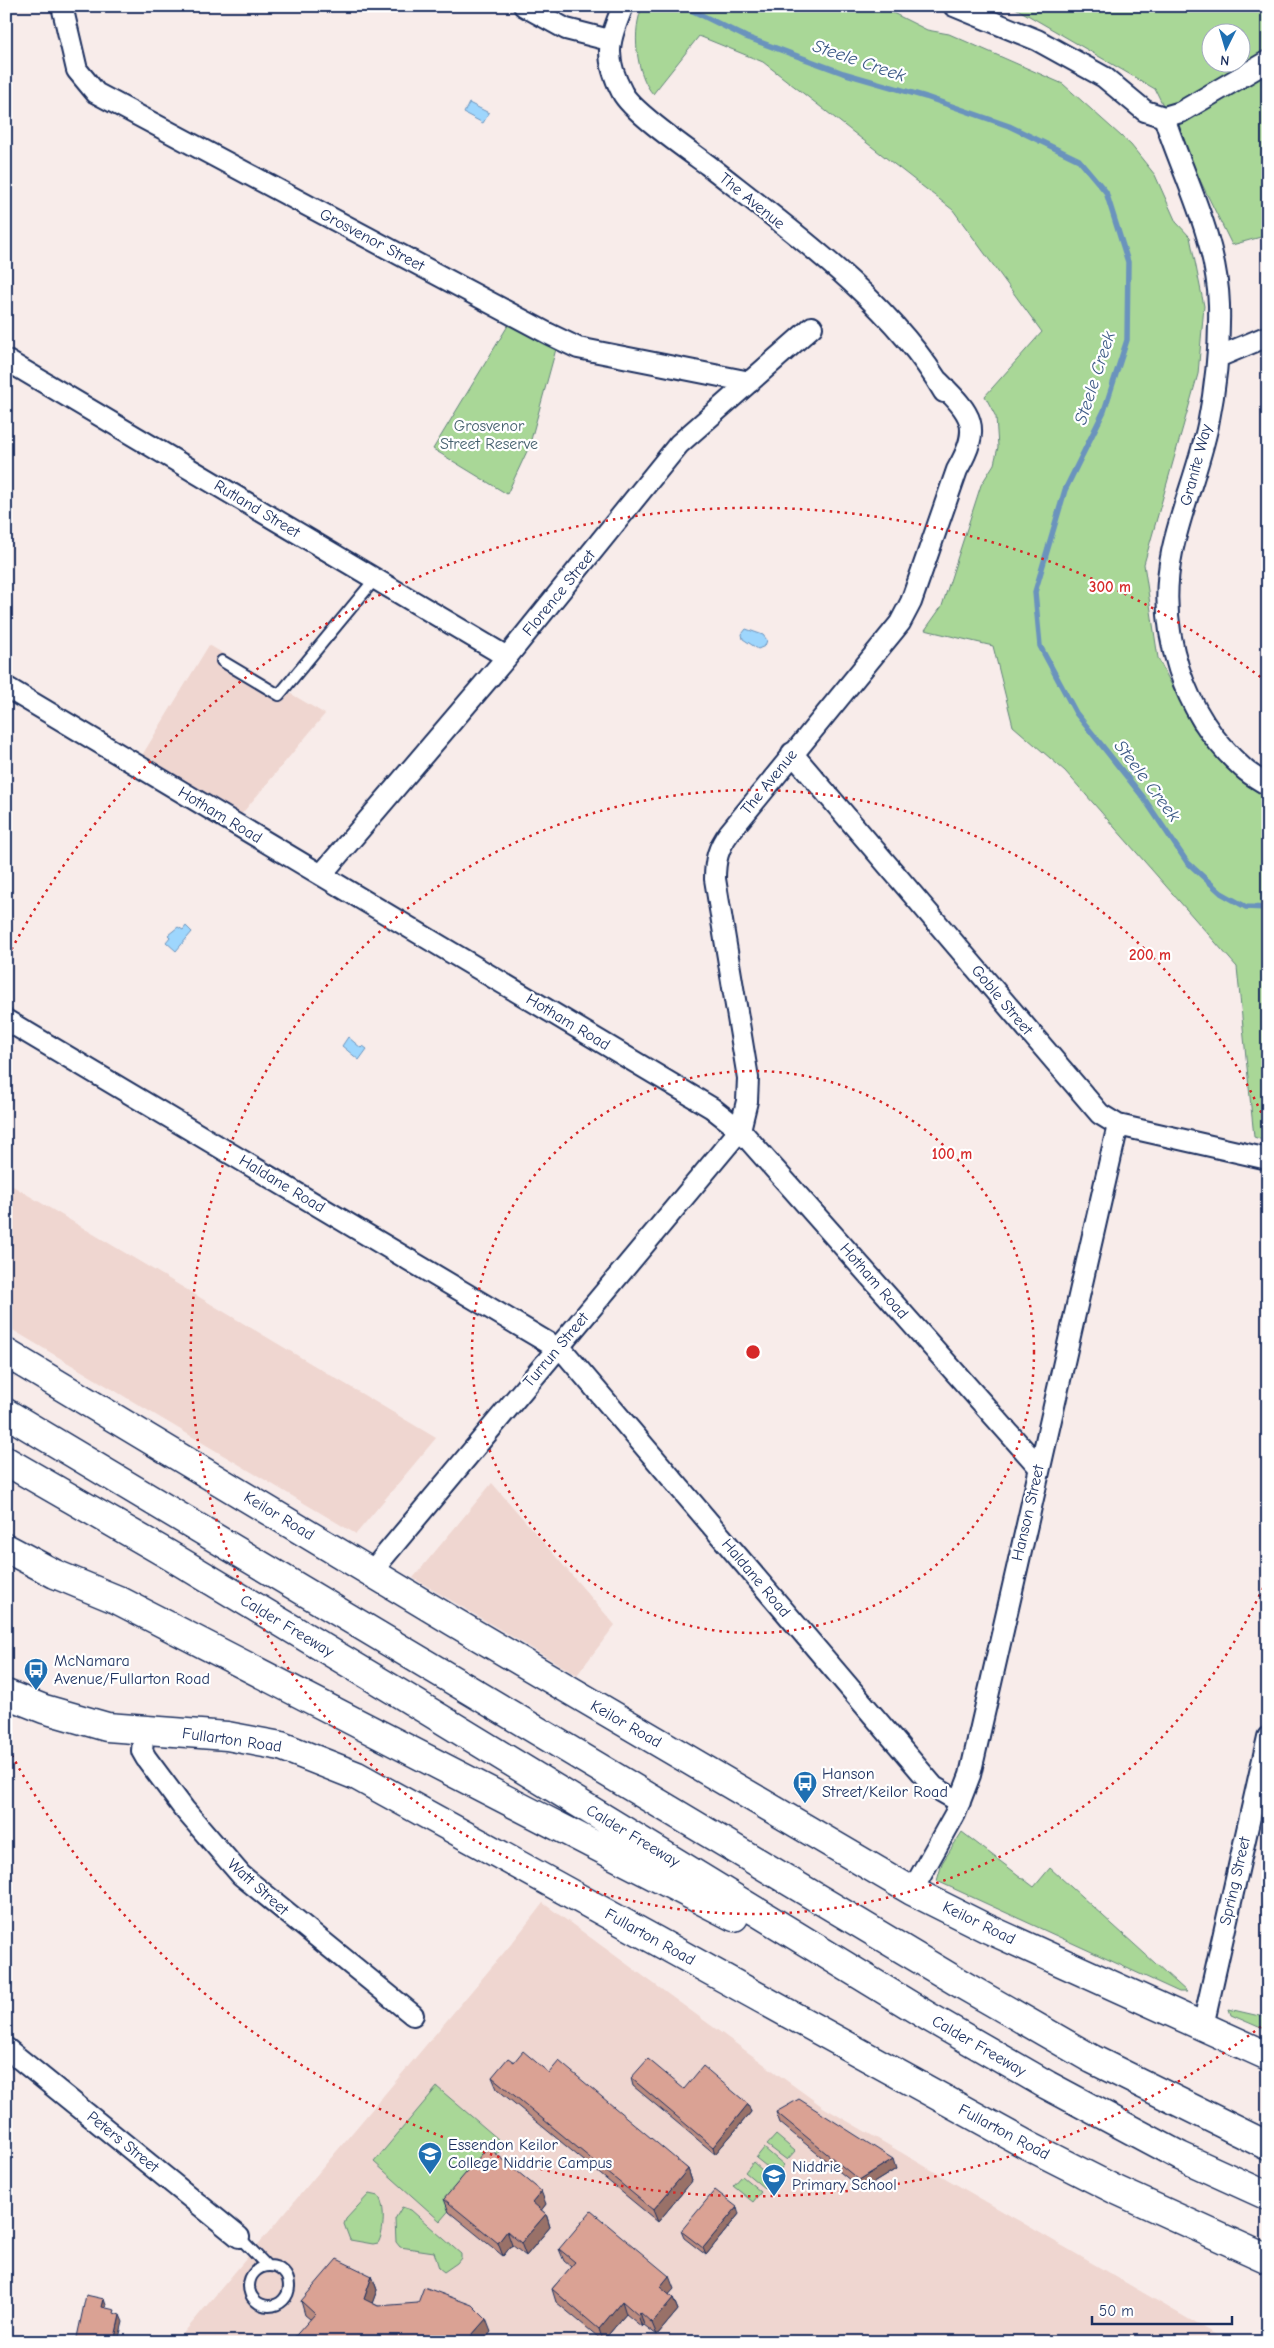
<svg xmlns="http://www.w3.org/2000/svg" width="1274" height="2348" viewBox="0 0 1274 2348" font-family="'Comic Neue',sans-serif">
<rect width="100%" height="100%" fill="#f8ecea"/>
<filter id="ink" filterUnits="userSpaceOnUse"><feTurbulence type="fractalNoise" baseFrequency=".02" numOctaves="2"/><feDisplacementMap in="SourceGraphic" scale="10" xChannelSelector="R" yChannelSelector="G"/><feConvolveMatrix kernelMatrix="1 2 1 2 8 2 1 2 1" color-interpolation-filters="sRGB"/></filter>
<g filter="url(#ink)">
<!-- built -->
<path fill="#efd6d0" d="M209,645l116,69 -85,102 -99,-59z
M6,1182l430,256 -80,96 -350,-208z
M492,1483l123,142 -38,50 -164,-97z
M543,1903l280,204 405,235h-1052l336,-399z"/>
<!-- green -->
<path fill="#a9d797" stroke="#62837a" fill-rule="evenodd" d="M643,6l4,3 1,-3h231l48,24 22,4 114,50 68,61 24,30 21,47 14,15 14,69 -6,68 -54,190 14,94 36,71 55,57 19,10v346l-14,-5 -17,-170 -172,-196 -52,-45 -20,-80 -68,-16 17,-24 39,-121 13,-21 4,-17 -2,-30 -11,-21 57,-64 -89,-122 -190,-148 -64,-26 -46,58c-17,-19 -22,-65 -10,-88z
M1012,6h256v229l-36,10 -77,-156zM1212,32h30v30h-30z
M509,324l47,25 -27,98 -22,47 -74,-45z
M962,1832l72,55 16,-19 137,124h-8l-242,-111 5,-18z
M1229,2009l39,9v13l-37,-16z
M437,2087l68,58 -65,76 -66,-59z
M776,2135l19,16 -8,9 -20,-15z
M764,2148l20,17 -8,9 -20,-16z
M753,2162l19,17 -8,9 -19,-16z
M742,2176l19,16 -8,10 -20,-16z
M369,2194l9,2c8,8 6,38 0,47l-5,1 -23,-4 -6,-16 2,-5z
M402,2207l9,3 50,44v4l-4,5 -13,9 -5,-4 -5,-16 -34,-5 -4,-5 -1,-23z"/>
<!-- water -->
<path fill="#9ed6fd" stroke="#6a93bd" d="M469,103l20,10 -6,10 -19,-10z
M746,629l17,6 4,5 -2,6 -7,3 -15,-10 -1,-5z
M186,926l6,6 -16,19 -10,-9 4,-5 -2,-2 10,-8 5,3z
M348,1037l13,11 2,-2 4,3 -8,11 -17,-14z"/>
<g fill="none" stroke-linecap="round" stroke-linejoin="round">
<!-- stream -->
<path stroke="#6a93bd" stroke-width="5.5" d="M683,6l63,31 97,36 83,24 83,29 70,34 27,32 22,70 -1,78 -23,71 -39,79 -30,102 5,54 36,67 67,84 44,65 34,31 25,14 22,1"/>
<defs>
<path id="lane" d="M222,661l57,34 96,-116
M239,2237l28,29
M249 2286a20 20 0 1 1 40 0a20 20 0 1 1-40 0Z"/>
<path id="street" d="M62,6l15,64 19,23 453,241 29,14 172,34
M524,6l42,23 43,11
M623,6c-14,35 -20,50 -1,86 9,19 67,59 86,73 80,63 185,138 236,227
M954,6l83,34 67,37 41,34 19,6 17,-5 87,-51
M1164,117c20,61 53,121 55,188 1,40 -3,80 -11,120 -9,43 -27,84 -36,127 -16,78 11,163 71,216 7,7 17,12 25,17
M1218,357l50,-21
M6,360l501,297
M6,687l706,421 28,22 299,337
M792,753l308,361 18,11 150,34
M321,875l186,-218 172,-213 133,-117
M6,1020l551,328
M559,1346l375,441 26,15
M372,1571l368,-441 7,-29 1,-23 -33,-199c0,-19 3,-31 14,-46l171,-210 11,-21 46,-132c26,-45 14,-56 -19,-89
M144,1729l-2,22 4,7 38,51 57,66 172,140
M912,1891l43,-77 15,-39 148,-650
M1203,2026l65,-289
M6,2048l233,189"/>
<path id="secondary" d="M6,1353l448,269 458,269 74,37 282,128
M6,1694l38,15 63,18 120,9 54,10 76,30 672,370 85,43 154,70"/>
<path id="highway" d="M6,1413l950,568 136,78 176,87
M6,1461l163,94 238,143 522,319 118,68 133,71 88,40
M6,1548l49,26 63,26 616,317"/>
</defs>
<!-- lane casing -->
<use href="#lane" stroke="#1b2f5e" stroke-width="14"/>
<!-- street casing -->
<use href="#street" stroke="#1b2f5e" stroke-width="24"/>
<!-- secondary casing -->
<use href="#secondary" stroke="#1b2f5e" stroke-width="31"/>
<!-- highway casing -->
<use href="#highway" stroke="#1b2f5e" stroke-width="31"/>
<!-- lane -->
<use href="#lane" stroke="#fff" stroke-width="10"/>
<!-- street -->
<use href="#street" stroke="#fff" stroke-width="20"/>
<!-- secondary -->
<use href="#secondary" stroke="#fff" stroke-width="28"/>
<!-- highway -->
<use href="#highway" stroke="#fff" stroke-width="28"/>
</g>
<!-- wall -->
<path fill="#bb8b7f" stroke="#1b2f5e" d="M514,2062l35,11 139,96 4,12 -34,41 -161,-133 -5,-12z
M631,2078l53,11 64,15 3,8 -36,42 -82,-68z
M776,2112l120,57 -34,21 -82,-67z
M444,2199l102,5 -5,6 5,4 4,13 -24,29 -14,-11 -9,11 -54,-44z
M739,2214l-33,41 -22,-17 -3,-7z
M559,2249l115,40 -5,5 4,4 5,12 -21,25 -13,-10 -2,2 -16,-13 -23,27 -47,-39 -4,-13 19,-22 -7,-6z
M372,2276l5,14 -5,13 6,3 113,26 -181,-13 -5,-4 -4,-14z"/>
<!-- shaded-wall -->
<path fill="#997168" stroke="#1b2f5e" d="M748,2104l3,8 -36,42 -2,-7z
M893,2159l3,10 -34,21 -3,-10z
M688,2169l4,12 -34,41 -5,-12z
M541,2191l5,13 -9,12 -5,-14z
M737,2207l2,7 -33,41 -3,-7z
M546,2214l4,13 -24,29 -5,-13z
M507,2231l5,14 -9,11 -5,-13z
M372,2276l5,14 -8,22 -5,-13z
M669,2276l5,13 -9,10 -5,-12z
M673,2298l5,12 -21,25 -5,-12z
M104,2299l2,6 -2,9 -2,-7z
M622,2301l4,13 -23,27 -4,-12z
M640,2312l4,13 -2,2 -4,-12z
M120,2315l3,7 -5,20h-4z
M486,2319l5,13 -8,10h-10l-2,-6z"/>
<!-- building -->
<path fill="#daa294" stroke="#1b2f5e" d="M523,2051l26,22 10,-12 129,108 -35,41 -161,-133 16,-19 6,4z
M648,2059l36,30 19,-23 45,38 -35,43 -82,-69z
M799,2099l94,60 -34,21 -83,-68z
M488,2147l53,44 -9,11 14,12 -25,29 -14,-12 -9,12 -54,-44z
M715,2190l22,17 -34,41 -22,-17z
M591,2211l78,65 -9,11 13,11 -21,25 -12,-11 -2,3 -16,-14 -23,28 -47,-40 23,-27 -16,-13z
M337,2259l35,17 -8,23 14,7 40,-3 6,-16 48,18 14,14 -15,17 5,6h-186l25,-28 -14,-13z
M86,2295l18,4 -2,8 13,3 -1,3 6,2 -6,27h-38z"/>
</g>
<!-- distance rings -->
<g fill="none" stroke="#d62828" stroke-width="2.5" stroke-dasharray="2.5 5">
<circle cx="753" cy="1352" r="281"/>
<path d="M1266 1581A562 562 0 1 1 1266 1123"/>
<path d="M1267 2022A844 844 0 0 1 8 1748M8 956A844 844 0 0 1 1267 682"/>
</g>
<!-- icons -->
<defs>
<symbol id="bus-pin" viewBox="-11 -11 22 30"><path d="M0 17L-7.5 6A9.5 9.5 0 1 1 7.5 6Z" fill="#1f6fb2" stroke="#fff"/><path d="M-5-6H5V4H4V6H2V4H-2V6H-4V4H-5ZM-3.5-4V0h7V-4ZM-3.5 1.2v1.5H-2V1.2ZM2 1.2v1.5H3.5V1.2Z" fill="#fff"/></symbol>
<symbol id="school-pin" viewBox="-11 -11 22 30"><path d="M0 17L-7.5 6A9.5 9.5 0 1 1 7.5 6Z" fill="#1f6fb2" stroke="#fff"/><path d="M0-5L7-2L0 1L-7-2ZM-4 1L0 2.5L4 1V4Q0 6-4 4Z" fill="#fff"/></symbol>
</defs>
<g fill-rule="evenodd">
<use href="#bus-pin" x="22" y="1656" width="28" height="38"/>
<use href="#bus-pin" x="791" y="1769" width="28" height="38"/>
<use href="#school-pin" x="416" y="2140" width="28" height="38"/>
<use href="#school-pin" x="760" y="2162" width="28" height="38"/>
</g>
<g text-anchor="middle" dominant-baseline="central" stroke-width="4.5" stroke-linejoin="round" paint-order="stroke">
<!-- street labels -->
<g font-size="16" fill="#1b2f5e" stroke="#fff">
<text transform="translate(752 201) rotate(39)">The Avenue</text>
<text transform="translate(372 240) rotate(28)">Grosvenor Street</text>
<text transform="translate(1196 465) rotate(-75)">Granite Way</text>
<text transform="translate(257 509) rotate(31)">Rutland Street</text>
<text transform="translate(559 593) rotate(-51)">Florence Street</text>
<text transform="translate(769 782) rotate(-51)">The Avenue</text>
<text transform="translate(220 815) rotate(31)">Hotham Road</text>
<text transform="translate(1002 1000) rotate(50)">Goble Street</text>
<text transform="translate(568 1022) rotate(31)">Hotham Road</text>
<text transform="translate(282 1184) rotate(31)">Haldane Road</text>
<text transform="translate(874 1281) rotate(49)">Hotham Road</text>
<text transform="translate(556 1350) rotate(-50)">Turrun Street</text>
<text transform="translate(1028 1513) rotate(-77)">Hanson Street</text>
<text transform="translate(279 1516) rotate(31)">Keilor Road</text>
<text transform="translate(756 1578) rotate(50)">Haldane Road</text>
<text transform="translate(287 1626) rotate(31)">Calder Freeway</text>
<text transform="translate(626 1724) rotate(30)">Keilor Road</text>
<text transform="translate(232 1740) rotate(8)">Fullarton Road</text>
<text transform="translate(633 1836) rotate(31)">Calder Freeway</text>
<text transform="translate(1235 1881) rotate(-77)">Spring Street</text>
<text transform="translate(258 1887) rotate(42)">Watt Street</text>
<text transform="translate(979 1923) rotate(26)">Keilor Road</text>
<text transform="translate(650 1937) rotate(29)">Fullarton Road</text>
<text transform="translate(979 2046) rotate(30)">Calder Freeway</text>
<text transform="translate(1004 2132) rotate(28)">Fullarton Road</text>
<text transform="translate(123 2142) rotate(39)">Peters Street</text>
</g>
<!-- park labels -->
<g font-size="16" fill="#46616f" stroke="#fff">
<text x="489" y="426">Grosvenor<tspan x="489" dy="18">Street Reserve</tspan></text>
</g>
<!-- poi labels -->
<g font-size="16" fill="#1b2f5e" stroke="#fff" text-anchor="start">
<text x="54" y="1661">McNamara<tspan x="54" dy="18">Avenue/Fullarton Road</tspan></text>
<text x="822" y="1774">Hanson<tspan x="822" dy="18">Street/Keilor Road</tspan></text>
<text x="448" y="2145">Essendon Keilor<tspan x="448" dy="18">College Niddrie Campus</tspan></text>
<text x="792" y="2167">Niddrie<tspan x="792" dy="18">Primary School</tspan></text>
</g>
<!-- water labels -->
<g font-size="18" font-style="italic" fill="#3c5986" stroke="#fff">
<text transform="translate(859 61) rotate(19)">Steele Creek</text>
<text transform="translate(1095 378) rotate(-72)">Steele Creek</text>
<text transform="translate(1147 781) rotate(53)">Steele Creek</text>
</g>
</g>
<circle cx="753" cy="1352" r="8" fill="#d62828" stroke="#fff" stroke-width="2.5"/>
<g font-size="15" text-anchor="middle" font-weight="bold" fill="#d62828" stroke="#fff" stroke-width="4.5" stroke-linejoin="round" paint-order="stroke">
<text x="1110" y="592">300 m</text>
<text x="1150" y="960">200 m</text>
<text x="952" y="1159">100 m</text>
</g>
<!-- margin -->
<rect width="1274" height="2348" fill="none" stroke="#fff" stroke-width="25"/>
<rect x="12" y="12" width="1249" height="2323" fill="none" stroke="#1b2f5e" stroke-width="2" filter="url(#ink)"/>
<!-- north arrow -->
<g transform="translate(1226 48) rotate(185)"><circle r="24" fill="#ffffff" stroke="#a4acbf"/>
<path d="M0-4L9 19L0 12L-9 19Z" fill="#1f6fb2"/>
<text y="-8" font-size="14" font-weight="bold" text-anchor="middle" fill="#1b2f5e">N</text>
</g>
<!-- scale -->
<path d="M1092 2316v8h140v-8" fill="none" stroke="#1b2f5e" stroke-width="2.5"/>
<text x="1099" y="2316" font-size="15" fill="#1b2f5e" stroke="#ffffff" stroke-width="4" paint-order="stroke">50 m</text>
</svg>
